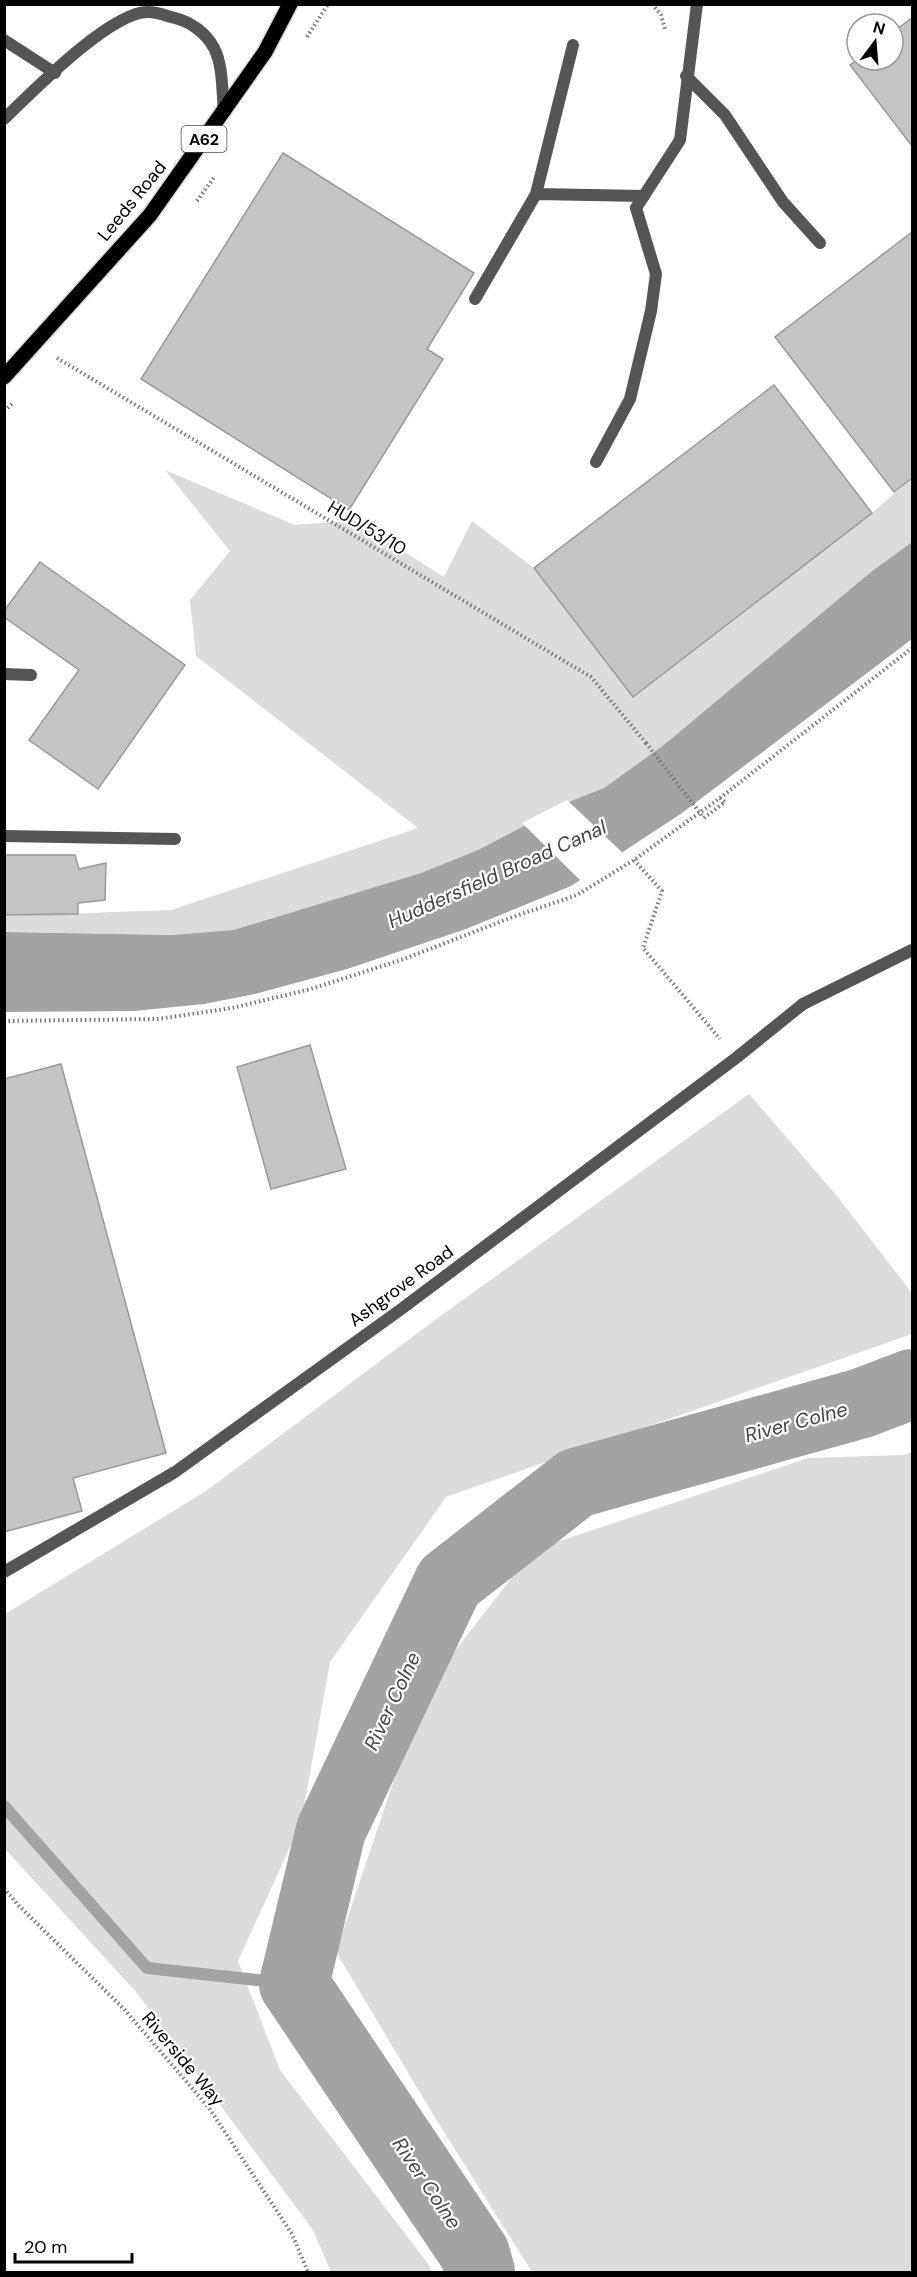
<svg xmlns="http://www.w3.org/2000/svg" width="917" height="2277" viewBox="0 0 917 2277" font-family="'DM Sans',sans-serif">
<rect width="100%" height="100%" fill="#fff"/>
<!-- green -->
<path fill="#dcdcdc" d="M165,470l130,55 59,-5 90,57 28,-56 62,47 99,129 239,-184 40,-35v64l-40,29 -207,173 -61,44 -31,12 -95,50 -57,23 -188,57 -61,5 -167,-3 -1,-16 167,-6 247,-82 -222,-172 -6,-56 40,-49z
M749,1094l88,102 75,97v41l-466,163 -116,165 -29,161 -63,138 42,109 149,195 3,7h-101l-18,-42 -176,-237 -132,-144v-235l201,-123 229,-171z
M912,1452v820h-380l-98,-156 -98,-164 88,-261 109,-141 275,-92 95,-3z"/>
<!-- water -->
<path fill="#a3a3a3" d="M912,542v97l-230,174 -111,73 -105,43 -119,40 -92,25 -51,10 -70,7 -129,1v-80l167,3 61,-5 188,-57 57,-23 95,-50 31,-12 61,-44 207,-173z"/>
<!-- pier -->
<path fill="#fff" d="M567,800l59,56 -43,27 -61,-60z"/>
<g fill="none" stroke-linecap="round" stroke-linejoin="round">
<!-- stream -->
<path stroke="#a3a3a3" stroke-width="12" d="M4,1806l143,162 147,16"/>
<!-- river -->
<path stroke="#a3a3a3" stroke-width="70" d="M480,2272l-5,-18 -181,-270 37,-154 118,-248 127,-99 286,-80 50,-19"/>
</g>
<!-- building -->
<path fill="#c4c4c4" stroke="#999" stroke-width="1.5" d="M912,18v128l-62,-81 7,-5h36v-28z
M283,153l191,120 -47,76 16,10 -94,151 -208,-131z
M912,232v246l-18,14 -119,-155z
M774,385l98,128 -239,184 -99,-129z
M40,562l145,103 -87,124 -69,-49 50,-70 -75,-53v-6z
M4,855h71l4,14 27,-6 -1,37 -27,3v11l-74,1z
M310,1045l36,124 -75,20 -34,-122z
M61,1064l105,389 -93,25 9,33 -78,21v-453z"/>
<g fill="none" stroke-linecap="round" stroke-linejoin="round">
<defs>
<path id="primary" d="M4,377l146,-162 115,-163 25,-48"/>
</defs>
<!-- primary casing -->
<use href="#primary" stroke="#dbdbdb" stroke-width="18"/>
<!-- path -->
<path stroke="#777" stroke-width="4" stroke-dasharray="1.5 3" stroke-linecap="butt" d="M652,4l9,11 4,14
M307,37l21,-33
M197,201l18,-25
M57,358l534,319 55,66
M4,411l8,-7
M704,818l21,-16 -5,-4
M634,860l28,31 -19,57 77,91
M4,1021l154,-2 74,-11 79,-19 93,-30 106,-41 67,-23 57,-35 86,-62 192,-150
M4,1888l15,18 105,103 85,99 83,126 16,38"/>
<!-- service -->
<path stroke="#555" stroke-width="12" d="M4,40l51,33
M686,76l39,39 58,87 37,41
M4,119c28,-27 108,-109 145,-107 8,0 18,4 26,6 16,4 31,15 39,30 9,17 8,43 10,63
M536,194l37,-149
M475,299l61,-105 108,2
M596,462l34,-63 21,-88 5,-37 -20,-66
M4,674l27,1
M4,836l171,3
M803,1004l109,-54"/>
<!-- minor -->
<path stroke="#555" stroke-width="12" d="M636,208l44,-68 17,-136
M4,1572l171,-100 225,-162 336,-252 67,-54"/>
<!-- primary -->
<use href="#primary" stroke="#000" stroke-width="15"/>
<!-- path-bridge -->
<path stroke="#777" stroke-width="4" stroke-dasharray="1.5 3" stroke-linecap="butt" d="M646,743l58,75"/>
</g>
<g text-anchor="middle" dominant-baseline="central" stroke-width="4.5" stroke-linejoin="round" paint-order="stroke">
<!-- shield labels -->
<rect fill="#fff" stroke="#4c4c4c" stroke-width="1.5" x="181.5" y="126" width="45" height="26" rx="4.5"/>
<g font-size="16" font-weight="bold" fill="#000">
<text x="204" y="139">A62</text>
</g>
<!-- street labels -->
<g font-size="18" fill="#000" stroke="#fff">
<text transform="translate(132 201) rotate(-51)">Leeds Road</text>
<text transform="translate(367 528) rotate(31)">HUD/53/10</text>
<text transform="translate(401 1286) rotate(-36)">Ashgrove Road</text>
<text transform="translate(183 2059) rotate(50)">Riverside Way</text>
</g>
<!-- water labels -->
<g font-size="20" font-style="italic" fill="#444" stroke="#fff">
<text transform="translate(497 874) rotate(-24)">Huddersfield Broad Canal</text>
<text transform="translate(796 1422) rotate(-15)">River Colne</text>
<text transform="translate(392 1701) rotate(-65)">River Colne</text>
<text transform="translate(427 2183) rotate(56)">River Colne</text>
</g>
</g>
<!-- border -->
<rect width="917" height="2277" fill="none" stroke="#000000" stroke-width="12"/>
<!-- north arrow -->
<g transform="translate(875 42) rotate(16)"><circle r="28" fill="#ffffff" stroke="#999999" stroke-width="1.5"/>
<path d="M0-4.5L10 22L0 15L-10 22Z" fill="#000000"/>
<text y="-9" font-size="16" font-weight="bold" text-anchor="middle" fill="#000000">N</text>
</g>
<!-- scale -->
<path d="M15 2253v9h117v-9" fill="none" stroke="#000000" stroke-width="3"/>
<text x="24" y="2253" font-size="18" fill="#000000" stroke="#ffffff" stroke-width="4.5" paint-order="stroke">20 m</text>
</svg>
